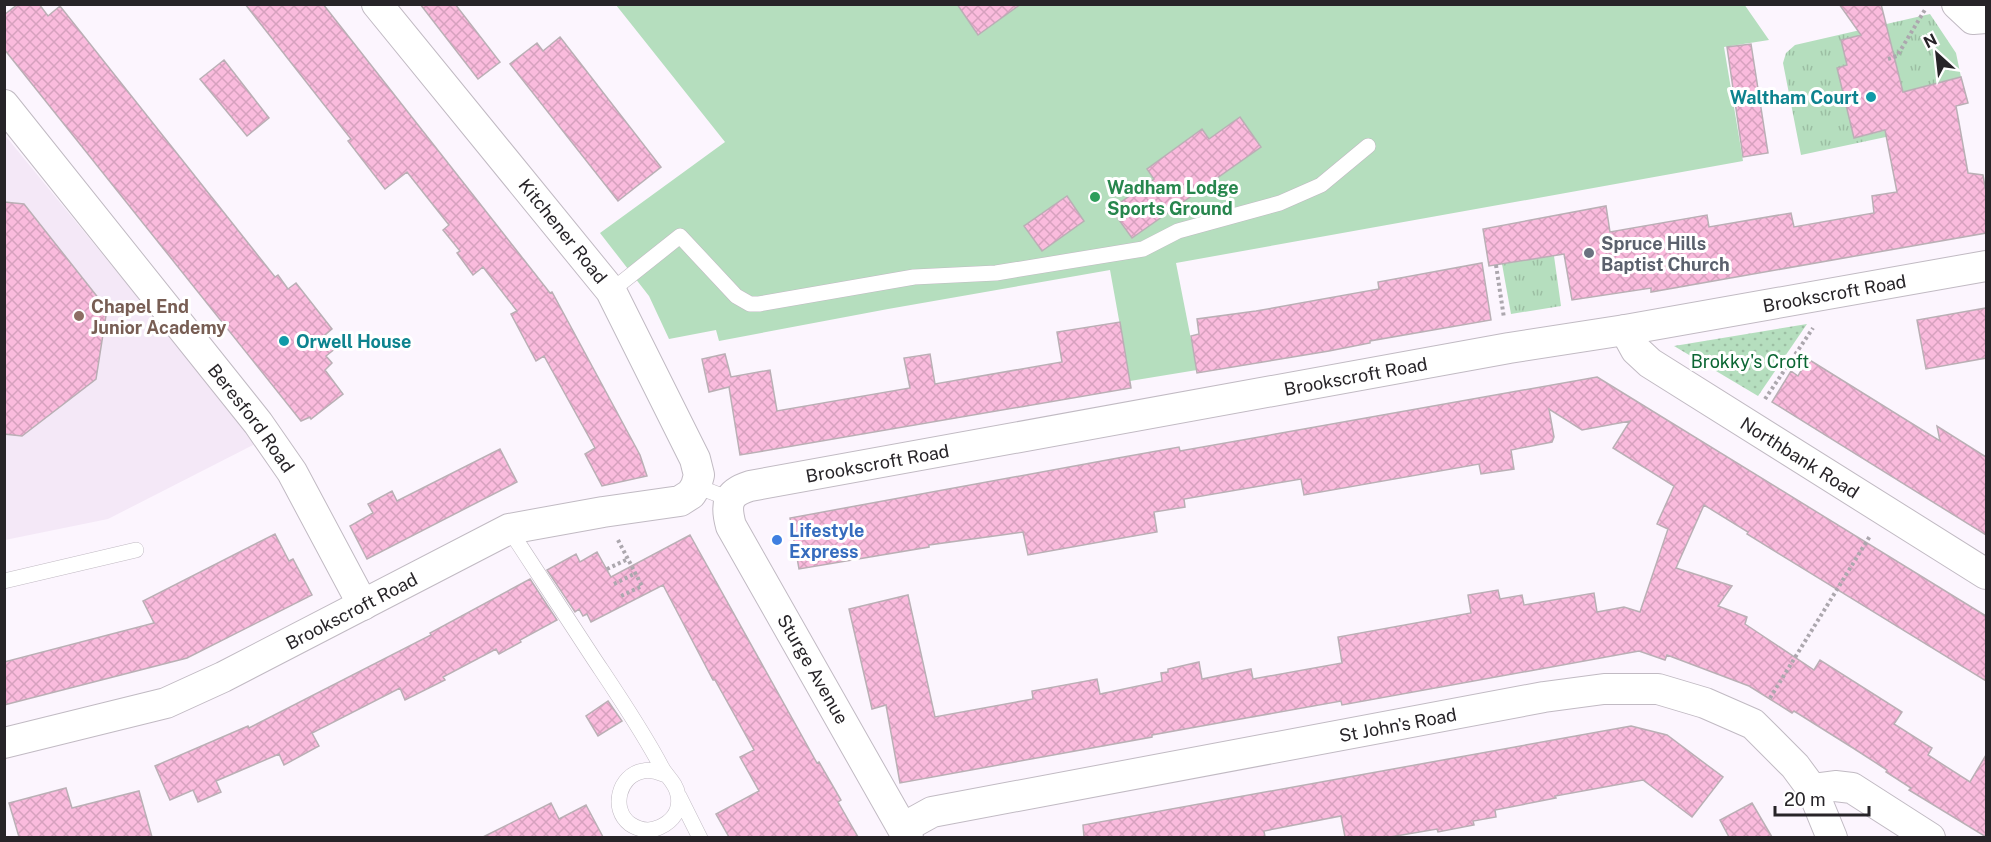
<svg xmlns="http://www.w3.org/2000/svg" width="1991" height="842" viewBox="0 0 1991 842" font-family="'Public Sans',sans-serif">
<defs>
<pattern id="grass-tufts" width="24" height="20" patternUnits="userSpaceOnUse" patternTransform="scale(1.5)"><rect width="24" height="20" fill="#b5debe"/><path d="M3 7l-1-3M5 7V3M7 7l1-3M15 17l-1-3M17 17v-4M19 17l1-3" fill="none" stroke="#9cbea3"/></pattern>
<pattern id="park-dots" width="8" height="8" patternUnits="userSpaceOnUse" patternTransform="scale(1.5)"><rect width="8" height="8" fill="#b5debe"/><path d="M2 2h.1M6 6h.1" fill="none" stroke="#9cbea3" stroke-width="1.8" stroke-linecap="round"/></pattern>
<pattern id="building-cross-hatch" width="8" height="8" patternUnits="userSpaceOnUse" patternTransform="scale(1.5)"><rect width="8" height="8" fill="#fabbdd"/><path d="M0 0l8 8M0 8l8-8" fill="none" stroke="#d6a1be"/></pattern>
</defs>
<rect width="100%" height="100%" fill="#fcf5fe"/>
<!-- built -->
<path fill="#f4e8f7" d="M4,134l253,309 -149,76 -103,21z"/>
<!-- grass -->
<path fill="url(#grass-tufts)" fill-rule="evenodd" d="M1930,14l26,39 5,24 -24,6 10,41 -146,31 -18,-92 3,-10 9,-8zM1841,40l63,86 -50,12 -17,-70 10,-3z
M1554,256l7,50 -50,8 -9,-50z"/>
<!-- park -->
<path fill="url(#park-dots)" d="M1807,324l-49,72 -84,-50z"/>
<!-- garden -->
<path fill="#b5debe" d="M1744,4l25,36 -45,7 19,114 -567,102 21,107 -67,11 -20,-111 -222,39 -169,32 -3,-11 -47,9 -20,-43 -49,-63 125,-91 -109,-137z"/>
<!-- building -->
<path fill="url(#building-cross-hatch)" stroke="#baafb5" stroke-width="1.5" d="M18,4h21l9,12 12,-10 215,271 3,-2 10,14 8,-6 36,46 -7,6 11,13 -10,8 6,7 -7,7 18,24 -32,25 -1,-2 -9,4 -297,-372v-34z
M245,4h78l227,289 2,-1 88,163 7,21 -45,10 -17,-32 10,-6 -51,-92 -8,5 -25,-47 6,-3 -34,-44 -10,8 -16,-22 3,-2 -17,-21 6,-5 -42,-53 -22,17 -37,-48 3,-2z
M420,4h35l45,58 -22,17z
M957,4h64l-43,31z
M1839,4h42l22,88 58,-15 7,26 -12,3 12,67 15,2 3,17v41l-335,59v-4l-79,12 -8,-46 -75,12 -6,-37 123,-23 4,26 97,-17 2,12 82,-14 3,14 80,-14 -2,-17 25,-4 -12,-62 -31,8 -17,-70 10,-3 -6,-25 20,-5z
M560,37l101,130 -43,34 -108,-137 27,-21 6,8z
M1751,44l17,109 -25,4 -16,-110z
M224,60l45,58 -22,18 -47,-57z
M1240,117l21,30 -129,91 -21,-29 43,-30 -7,-10 55,-40 7,10z
M1067,196l17,25 -42,30 -18,-25z
M4,202l20,2 83,105 -11,70 -74,57 -18,-2z
M1482,263l9,57 -121,21v2l-41,8 -132,22 -6,-37 8,-2 -2,-15 59,-8 123,-22 -1,-7z
M1986,308v50l-60,11 -9,-49z
M1120,322l11,66 -391,67 -11,-68 -20,5 -7,-33 23,-5 6,23 39,-7 7,41 133,-23 -6,-30 26,-4 5,30 127,-22 -5,-30z
M1808,359l132,82 -3,-15 49,31v78l-214,-133 19,-31 7,5z
M1597,377l389,239v65l-239,-147 1,-2 -44,-27 -28,63 56,18 -14,20 29,11 -2,7 69,46 6,-10 82,52 -8,12 38,24 -4,7 42,27 16,-27v82l-77,-47 2,-2 -25,-16 1,-2 -34,-22 -59,-37 -2,2 -43,-27 -82,-31 -2,5 -26,-9 -297,54 -1,-4 -106,19 -83,15v2l-252,46 -14,-78 -14,4 -23,-100 59,-14 27,122 98,-18 -1,-8 65,-12 3,15 62,-13 -1,-8 7,-1v-3l31,-7 3,17 49,-10 2,10 89,-16 -4,-26 133,-24 -3,-18 30,-5 2,9 22,-4 2,10 70,-12 3,19 27,-5 16,5 28,-83 -11,-5 17,-38 -61,-38 17,-27 -48,9 -33,-21 5,28 -2,5 -41,8 3,19 -33,5 -2,-10 -175,31 -3,-16 -117,20 1,8 -31,5 3,20 -46,8 -83,15 -5,-23 -94,13v2l-130,22 -9,-51 328,-60 61,-11 1,4z
M500,449l17,33 -150,77 -17,-33 23,-13 -5,-9 24,-13 5,10z
M275,534l14,27 4,-2 19,36 -125,63 -183,47v-43l150,-39 -11,-22z
M690,535l127,228 2,-1 22,38 -3,2 20,35h-129l-13,-23 43,-23 -19,-34 14,-7 -39,-70h-2l-50,-95 -72,37 -4,-8 -4,2 -4,-7 -4,3 -28,-42 29,-16 4,8 17,-10 14,25z
M530,579l27,41 -37,20 1,2 -22,12 -3,-5 -53,28 2,3 -40,20 -5,-12 -88,45 7,13 -35,19 -5,-11 -63,27 5,11 -23,10 -5,-12 -23,10 -15,-34 93,-40 1,2 182,-93 -1,-2z
M608,701l14,20 -24,15 -12,-20z
M1631,726l36,9 56,42 -31,40 -49,-37 -88,16 1,2 -61,12 1,7 -23,4 1,4 -36,7 -1,-3 -47,8h-45l-4,-21 -77,15 1,6h-181l-1,-12z
M66,788l6,20 67,-17 13,46h-133l-10,-34z
M551,803l8,16 27,-14 17,32h-120z
M1752,803l20,34h-43l-9,-17z"/>
<g fill="none" stroke-linecap="round" stroke-linejoin="round">
<defs>
<path id="service" d="M611,291l69,-55 56,60 14,8h9l155,-27 82,-4 147,-24 35,-18 102,-28 41,-18 47,-39
M696,486l34,13
M509,529c28,43 57,87 85,130 24,36 48,71 68,109 5,9 14,15 16,27 3,15 -5,26 -18,32 -10,5 -21,3 -30,-3 -20,-15 -11,-49 13,-53 8,-2 15,1 23,4
M4,581l132,-31
M679,796l21,42"/>
<g id="minor">
<path d="M1957,4l16,15 13,-1"/>
<path id="s1" d="M4,105l254,318 34,49 71,133"/>
<path id="s2" d="M1625,330l11,20 14,13 336,211"/>
<path id="s3" d="M4,743l162,-40 57,-26 286,-148 94,-17 77,-11 11,-7 5,-8 3,-11 -4,-16 -84,-168 -234,-287"/>
<path d="M1812,789l23,-3 17,2 78,50"/>
<path id="s4" d="M903,828l29,-16 612,-115 60,-8h54l47,14 48,21 42,42 17,23 20,49"/>
<path id="s5" d="M908,838l-177,-312c-6,-22 -4,-33 19,-40l759,-138 116,-18 361,-64"/>
</g>
</defs>
<!-- service casing -->
<use href="#service" stroke="#c1bac3" stroke-width="16"/>
<!-- minor casing -->
<use href="#minor" stroke="#c1bac3" stroke-width="32"/>
<!-- path -->
<path stroke="#aca7ae" stroke-width="4" stroke-dasharray="3 3" stroke-linecap="butt" d="M1888,59l9,-3 29,-48
M1496,265l8,53
M1765,399l48,-71
M618,540l24,46 -21,10
M607,569l21,-10
M614,584l22,-11
M1770,698l100,-162"/>
<!-- service -->
<use href="#service" stroke="#fff" stroke-width="15"/>
<!-- minor -->
<use href="#minor" stroke="#fff" stroke-width="30"/>
</g>
<!-- markers -->
<g fill="#0f9aa8" stroke="#fff" stroke-width="2">
<circle cx="1871" cy="97" r="6"/>
<circle cx="284" cy="341" r="6"/>
</g>
<circle fill="#2e9e5b" stroke="#fff" stroke-width="2" cx="1095" cy="197" r="6"/>
<circle fill="#6b7280" stroke="#fff" stroke-width="2" cx="1589" cy="253" r="6"/>
<circle fill="#8d6e63" stroke="#fff" stroke-width="2" cx="79" cy="316" r="6"/>
<circle fill="#3f7fe0" stroke="#fff" stroke-width="2" cx="777" cy="540" r="6"/>
<g text-anchor="middle" dominant-baseline="central" stroke-width="6" stroke-linejoin="round" paint-order="stroke">
<!-- culture labels -->
<g font-size="18" font-weight="bold" fill="#0d838f" stroke="#fff" text-anchor="end">
<text x="1859" y="97">Waltham Court</text>
<text x="296" y="341" text-anchor="start">Orwell House</text>
</g>
<!-- leisure labels -->
<g font-size="18" font-weight="bold" fill="#27864d" stroke="#fff" text-anchor="start">
<text x="1107" y="187">Wadham Lodge<tspan x="1107" dy="21">Sports Ground</tspan></text>
</g>
<!-- street labels -->
<g font-size="18" fill="#272428" stroke="#fff">
<text transform="translate(563 231) rotate(51)">Kitchener Road</text>
<text stroke="none"><textPath href="#s5" startOffset="1512">Brookscroft Road</textPath></text>
<text stroke="none"><textPath href="#s5" startOffset="1026">Brookscroft Road</textPath></text>
<text stroke="none"><textPath href="#s1" startOffset="399">Beresford Road</textPath></text>
<text stroke="none"><textPath href="#s2" startOffset="219">Northbank Road</textPath></text>
<text stroke="none"><textPath href="#s5" startOffset="540">Brookscroft Road</textPath></text>
<text stroke="none"><textPath href="#s3" startOffset="374">Brookscroft Road</textPath></text>
<text transform="translate(813 669) rotate(60)">Sturge Avenue</text>
<text stroke="none"><textPath href="#s4" startOffset="507">St John's Road</textPath></text>
</g>
<!-- worship labels -->
<g font-size="18" font-weight="bold" fill="#5b616d" stroke="#fff" text-anchor="start">
<text x="1601" y="243">Spruce Hills<tspan x="1601" dy="21">Baptist Church</tspan></text>
</g>
<!-- education labels -->
<g font-size="18" font-weight="bold" fill="#785e54" stroke="#fff" text-anchor="start">
<text x="91" y="306">Chapel End<tspan x="91" dy="21">Junior Academy</tspan></text>
</g>
<!-- park labels -->
<g font-size="18" fill="#0b6633" stroke="#fff">
<text x="1750" y="361">Brokky's Croft</text>
</g>
<!-- shop labels -->
<g font-size="18" font-weight="bold" fill="#366cbe" stroke="#fff" text-anchor="start">
<text x="789" y="530">Lifestyle<tspan x="789" dy="21">Express</tspan></text>
</g>
</g>
<!-- border -->
<rect width="1991" height="842" fill="none" stroke="#272428" stroke-width="12"/>
<!-- north arrow -->
<g transform="translate(1937 54) rotate(333)" stroke="#ffffff" stroke-width="4.5" paint-order="stroke">
<path d="M0-4.5L10 22L0 15L-10 22Z" fill="#272428"/>
<text y="-9" font-size="16" font-weight="bold" text-anchor="middle" fill="#272428">N</text>
</g>
<!-- scale -->
<path d="M1775 806v9h94v-9" fill="none" stroke="#272428" stroke-width="3"/>
<text x="1784" y="806" font-size="18" fill="#272428" stroke="#ffffff" stroke-width="4.5" paint-order="stroke">20 m</text>
</svg>
